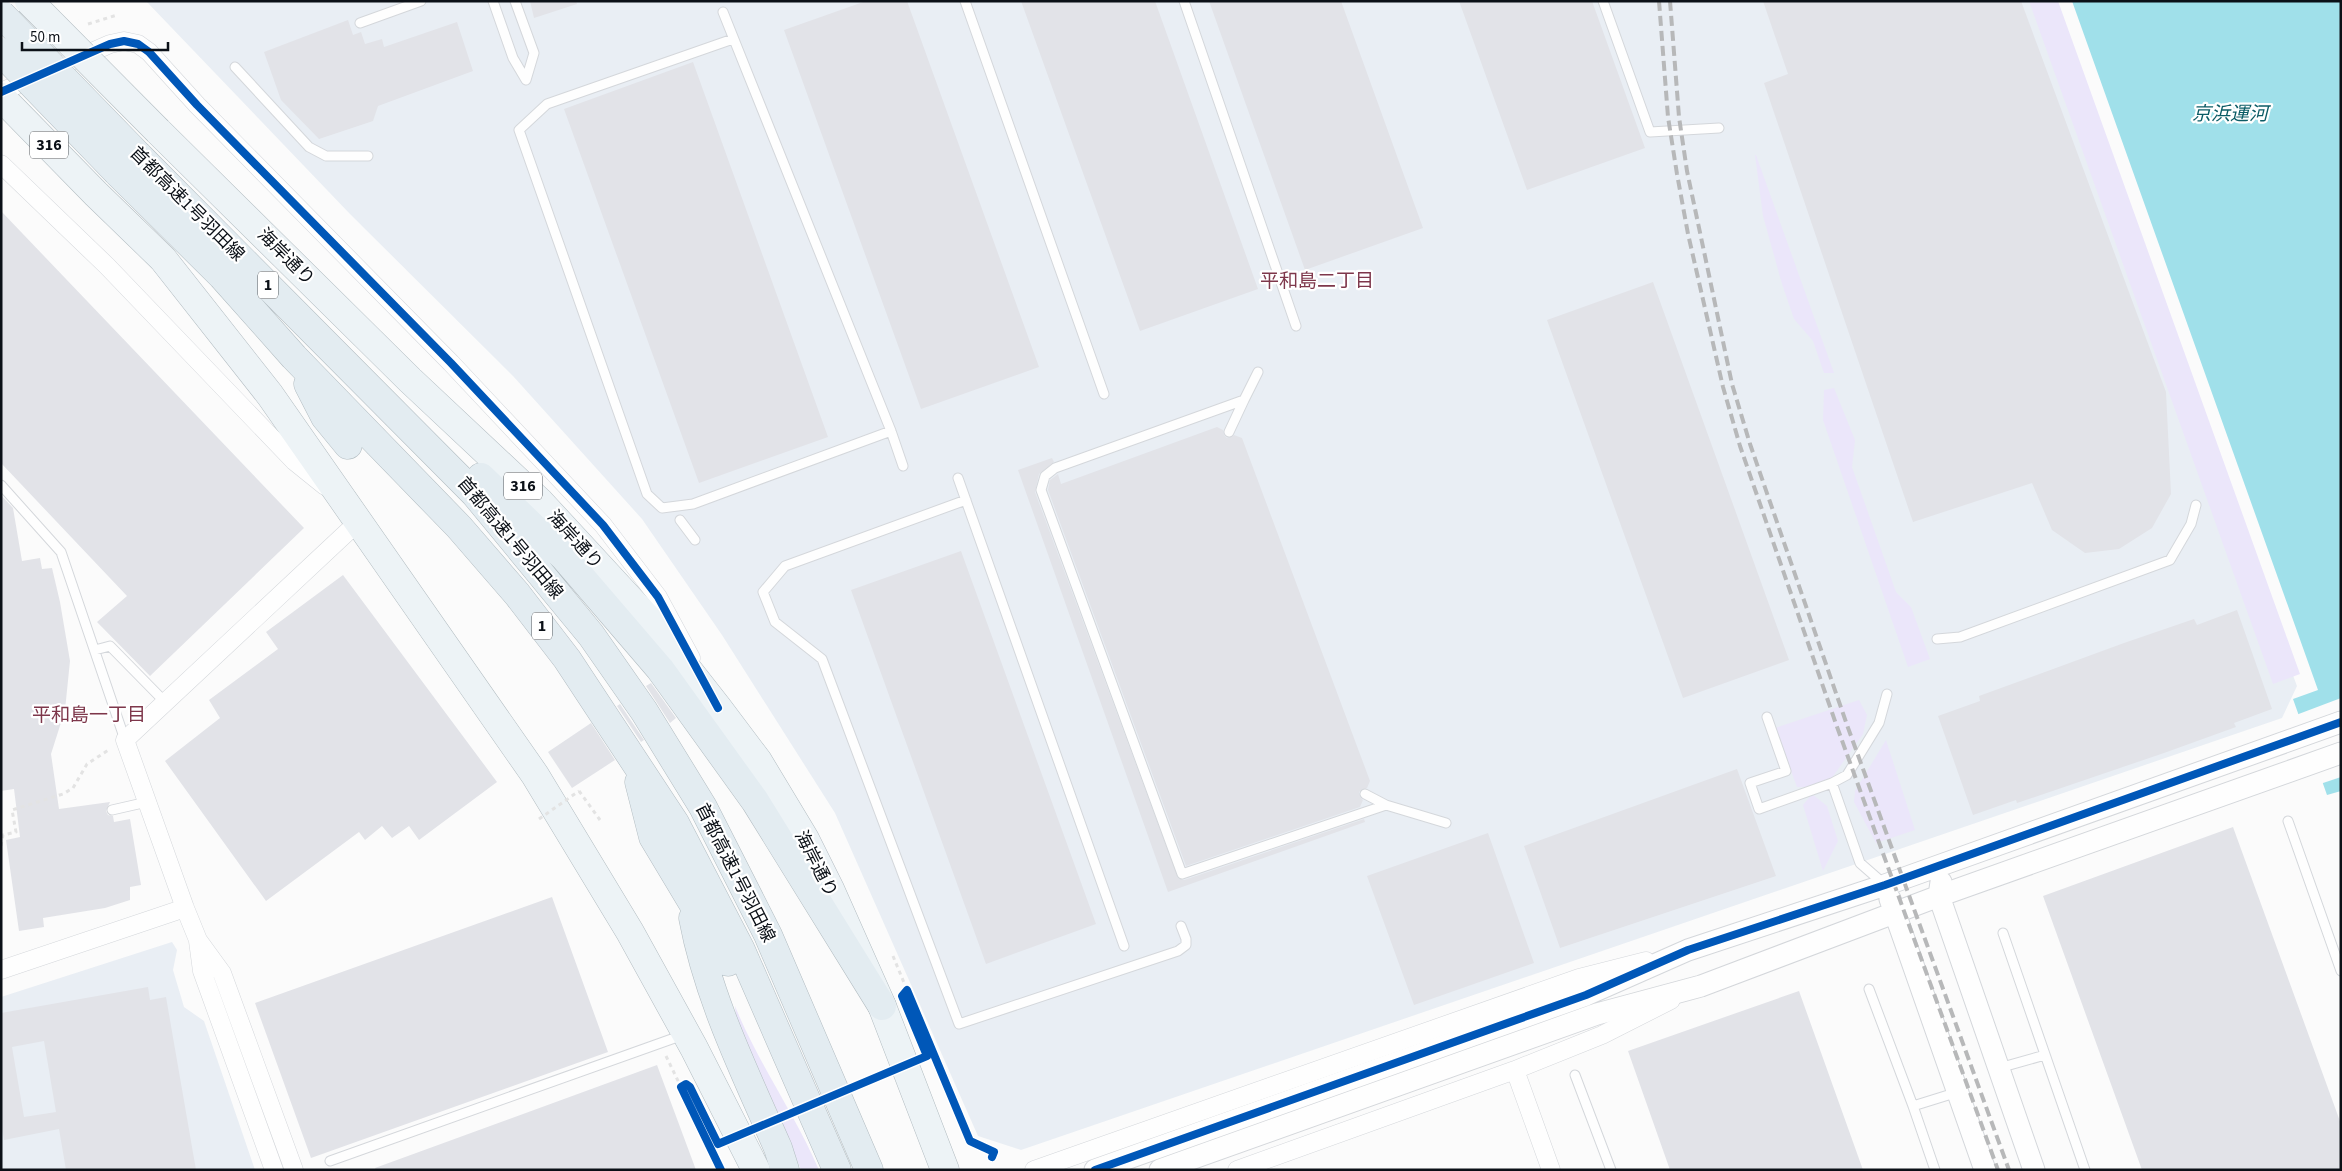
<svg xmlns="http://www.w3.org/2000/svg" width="2342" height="1171" viewBox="0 0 2342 1171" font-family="'Source Sans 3','Noto Sans JP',sans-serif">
<rect width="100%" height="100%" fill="#fbfbfb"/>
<!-- built -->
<path fill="#e9eef4" d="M146,1h1892l259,685 -15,32 -1261,432 -43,-14 -143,-323 -113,-178 -80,-116 -129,-143 -163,-162z
M172,942l5,8 -4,20 11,37 20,14 51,149h-254v-173z"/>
<!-- green -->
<path fill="#ebe6fa" d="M2029,1h29l242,673 -27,10z
M1755,155h1l78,218h-10l-11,-32 -19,-22 -12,-35 -19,-68z
M1834,388l21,52 -3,27 44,125 15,15 19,52 -22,8 -85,-247 1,-30z
M1859,700l8,15 -4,19 -34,48 -14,5h-18l-22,-59z
M1886,740l29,90 -39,13 -22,-41 1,-11z
M1812,794l15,12 11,35 -15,30 -20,-66z
M735,1006c23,57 60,108 84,164h-18l-24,-59 -9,-10 -31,-71z"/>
<!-- water -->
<path fill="#a0e0ea" d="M2072,1h269v790l-14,4 -34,-96 25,-9z"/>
<!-- pier -->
<path fill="#fbfbfb" d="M1,1h68l16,16 -84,31z
M2341,698v79l-21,7 -24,-69z"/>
<!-- building -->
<path fill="#e2e3e8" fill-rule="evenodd" d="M530,1h46l1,3 -43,14z
M866,1h41l132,366 -118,42 -137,-379z
M1021,1h134l103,288 -118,42z
M1209,1h132l82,227 -118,42z
M1459,1h133l53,147 -118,42z
M1763,1h258l145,391 5,102 -19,34 -33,21 -34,4 -33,-23 -20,-47 -119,39 -149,-439 24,-9z
M348,20l5,15 8,-3 4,12 17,-5 2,8 73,-25 16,49 -95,35 -5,15 -54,18 -38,-39 -17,-48z
M693,62l135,375 -129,46 -135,-374z
M1,211l303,317 -154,148 -53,-54 30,-26 -126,-133z
M1653,282l136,378 -106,38 -136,-378z
M1217,427l6,3 1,5 3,3 7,-3 8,3 128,343 -3,7 -8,4 1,5 3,3 -3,7 -174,59 -138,-376 2,-10 8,-6 3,10z
M1052,458l2,4 -15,12 -4,18 143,386 6,2 180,-61 1,3 -197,70 -150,-422z
M1,495l12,13 9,53 18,-3 2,11 10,-1 8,34 10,59 -5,49 -14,44 8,55 51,-7 -4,9 2,4 5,1 1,6 16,-3 11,66 -11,2v13l-25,8 -62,10 1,9 -25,4 -13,-91 14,-3 -6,-48 -13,2z
M961,551l135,373 -110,40 -135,-374z
M343,575l154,207 -78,58 -10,-14 -17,12 -10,-12 -17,14 -6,-8 -93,69 -101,-140 55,-43 -11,-18 69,-51 -12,-17z
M2237,610l35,99 -38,14 2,4 -72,26 -147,50 -1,-3 -43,15 -35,-99 42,-15 -1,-5 145,-53 70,-24 3,6z
M651,683l25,35 -6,5 -24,-37z
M620,704l24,36 -3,2 -24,-36z
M591,723l24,37 -43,28 -24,-36z
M1737,769l39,107 -216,72 -36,-102z
M2233,827l108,297v46h-199l-99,-274z
M1488,833l46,130 -120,42 -47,-129z
M552,897l56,155 -297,106 -56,-155z
M148,987l2,13 16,-3 30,173h-130l-7,-41 -55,11 -3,-17v-110zM44,1041l12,71 -32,5 -12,-70z
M1799,991l64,179h-193l-42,-119z
M657,1065l39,105h-320l-1,-2z"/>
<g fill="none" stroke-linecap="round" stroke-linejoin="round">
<defs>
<path id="service" d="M493,1l20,57 13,22
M515,1l19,52 -8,27
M965,1l139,393
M1184,1l112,325
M1603,1l47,131 69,-4
M723,12l168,419
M360,23l61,-22
M733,39l-186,65 -28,26 128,364 15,14 31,-4 198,-73 12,35
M235,67l74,80 17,9h42
M1258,372l-14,28 -189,68 -10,8 -4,14 141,384 204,-69 60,18
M1229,432l15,-32
M958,478l166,468
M1,485l60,67 64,188
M966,500l-181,66 -22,26 12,30 47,37 137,365 219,-73 8,-6v-6l-5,-13
M680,520l15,20
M1937,639l23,-2 210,-77 21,-36 5,-19
M95,650l15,-4 55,56
M1767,717l19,54 -36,12 9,26 73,-26
M1365,794l21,11
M112,810l35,-8
M2288,821l53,150
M1884,884l-24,-21 -28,-80 15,-8 32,-52 8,-29
M2003,933l82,237
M1869,989l44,117
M1999,1068l46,-13
M1575,1075l36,95
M330,1161l353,-126
M1935,1170l-22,-64 45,-14"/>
<path id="minor" d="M1,92l109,-48 14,-3 14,3 11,8 48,53 254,258 152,162 55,72 33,61
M1,164l106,102 187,195 31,25
M198,941l4,30 72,199
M1,970l184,-62
M1515,1070l36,100
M294,1170l-72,-197 -24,-33 -13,-32 -60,-168 233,-218
M1034,1170l545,-192 67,-17
M1237,1170l278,-100 87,-35 69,-35"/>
<path id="tertiary" d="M1941,882l-2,14 95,274
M1890,899l95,271
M1095,1170l491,-175 102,-45 197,-65 456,-163
M1160,1170l437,-156 104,-28 238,-90 402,-143"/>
<path id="primary" d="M1,97l95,97 67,65 107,136 265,380 95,157 64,116 62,122
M158,131l252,249 130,122 109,118 69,88 40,53 47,78 25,50 52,117 63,164"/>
<path id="motorway" d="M138,155l337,339 116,141 53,76 59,96 65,128 101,235
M117,172l105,104 72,81 165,170 58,67 50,65 108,164 66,127 96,220
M308,384l17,33 23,28
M481,477l83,80 96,112 95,132 127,205
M639,782l14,55 75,125
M693,918c15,80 52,155 85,230l7,22"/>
</defs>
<!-- service casing -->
<use href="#service" stroke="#d4d7db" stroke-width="11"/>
<!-- minor casing -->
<use href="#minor" stroke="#d4d7db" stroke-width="19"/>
<!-- tertiary casing -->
<use href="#tertiary" stroke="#d4d7db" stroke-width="23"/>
<!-- primary casing -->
<use href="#primary" stroke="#b2bcc1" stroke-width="29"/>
<!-- motorway casing -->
<use href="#motorway" stroke="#b2bcc1" stroke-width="29"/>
<!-- path -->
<path stroke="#e3e3e3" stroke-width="3" stroke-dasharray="4 4" stroke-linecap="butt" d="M88,24l29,-9
M579,791l21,29
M1,846l2,-11 13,-3 -4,-22 51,-16 10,-6 14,-24 23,-15
M893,956l14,34
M666,1056l15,31
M992,1157l2,-5 -2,-1"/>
<!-- service -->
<use href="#service" stroke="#fefefe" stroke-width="9"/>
<!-- minor -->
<use href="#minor" stroke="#fefefe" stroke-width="18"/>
<!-- tertiary -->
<use href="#tertiary" stroke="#fefefe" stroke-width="21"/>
<!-- primary -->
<use href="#primary" stroke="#edf3f6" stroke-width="28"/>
<!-- motorway -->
<use href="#motorway" stroke="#e3ecf1" stroke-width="28"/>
<!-- rail -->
<path stroke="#b7b8b9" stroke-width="4" stroke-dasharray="10 5" stroke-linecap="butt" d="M1659,1l9,116 9,57 11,60 35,153 17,59 96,278 162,446
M1670,1l9,116 8,54 45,213 18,60 97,281 162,445"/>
<defs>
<path id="primary-bridge" d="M29,1l129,130"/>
<path id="motorway-bridge" d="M1,14l137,141
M1,52l116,120"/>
</defs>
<!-- primary-bridge casing -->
<use href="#primary-bridge" stroke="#b2bcc1" stroke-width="29" stroke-linecap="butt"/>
<!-- motorway-bridge casing -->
<use href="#motorway-bridge" stroke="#b2bcc1" stroke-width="29" stroke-linecap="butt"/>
<!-- path-bridge -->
<path stroke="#e3e3e3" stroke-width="3" stroke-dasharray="4 4" stroke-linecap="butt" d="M539,819l40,-28
M721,1170l-40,-83 5,-3 4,3 28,57 209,-88 -25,-60 5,-6 63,151 22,10"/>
<!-- primary-bridge -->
<use href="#primary-bridge" stroke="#edf3f6" stroke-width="28"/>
<!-- motorway-bridge -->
<use href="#motorway-bridge" stroke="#e3ecf1" stroke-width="28"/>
<defs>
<path id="cycleway" d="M1,92l109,-48 14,-3 14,3 11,8 48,53 254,258 152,162 55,72 60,111
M721,1170l-40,-83 5,-3 4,3 28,57 209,-88 -25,-60 5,-6 63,151 24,11 -2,5
M1095,1170l491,-175 102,-45 197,-65 456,-163"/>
</defs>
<!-- cycleway casing -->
<use href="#cycleway" stroke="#fff" stroke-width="11"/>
<!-- cycleway -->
<use href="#cycleway" stroke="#0057b8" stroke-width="8"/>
</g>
<g text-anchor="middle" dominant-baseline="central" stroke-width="4.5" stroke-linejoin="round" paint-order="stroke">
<!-- shield labels -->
<g fill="#fff" stroke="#54585d" stroke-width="1">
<rect x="30" y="131.5" width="38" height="27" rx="4"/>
<rect x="258" y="271.5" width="20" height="27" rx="4"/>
<rect x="504" y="472.5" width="38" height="27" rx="4"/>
<rect x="532" y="612.5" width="20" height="27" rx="4"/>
</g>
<g font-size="16" font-weight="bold" fill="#0b1017">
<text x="49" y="145">316</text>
<text x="268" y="285">1</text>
<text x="523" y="486">316</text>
<text x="542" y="626">1</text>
</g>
<!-- street labels -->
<g font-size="18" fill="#0b1017" stroke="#fff">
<text transform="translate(187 204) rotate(45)">首都高速1号羽田線</text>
<text transform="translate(286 257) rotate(45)">海岸通り</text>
<text transform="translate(510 538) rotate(50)">首都高速1号羽田線</text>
<text transform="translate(575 540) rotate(48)">海岸通り</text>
<text transform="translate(816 864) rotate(63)">海岸通り</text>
<text transform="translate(735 873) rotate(63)">首都高速1号羽田線</text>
</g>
<!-- water labels -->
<g font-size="19" font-style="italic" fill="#0c5c66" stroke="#fff">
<text x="2230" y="114">京浜運河</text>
</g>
<!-- neighbourhood labels -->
<g font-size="19" fill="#7e374b" stroke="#fff">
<text x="1317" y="281">平和島二丁目</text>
<text x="89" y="715">平和島一丁目</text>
</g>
</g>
<!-- border -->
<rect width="2342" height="1171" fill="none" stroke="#0b1017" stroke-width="5"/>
<!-- scale -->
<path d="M22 42v8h146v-8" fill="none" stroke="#0b1017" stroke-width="2.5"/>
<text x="30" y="42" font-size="15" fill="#0b1017" stroke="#ffffff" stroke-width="4" paint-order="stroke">50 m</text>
</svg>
